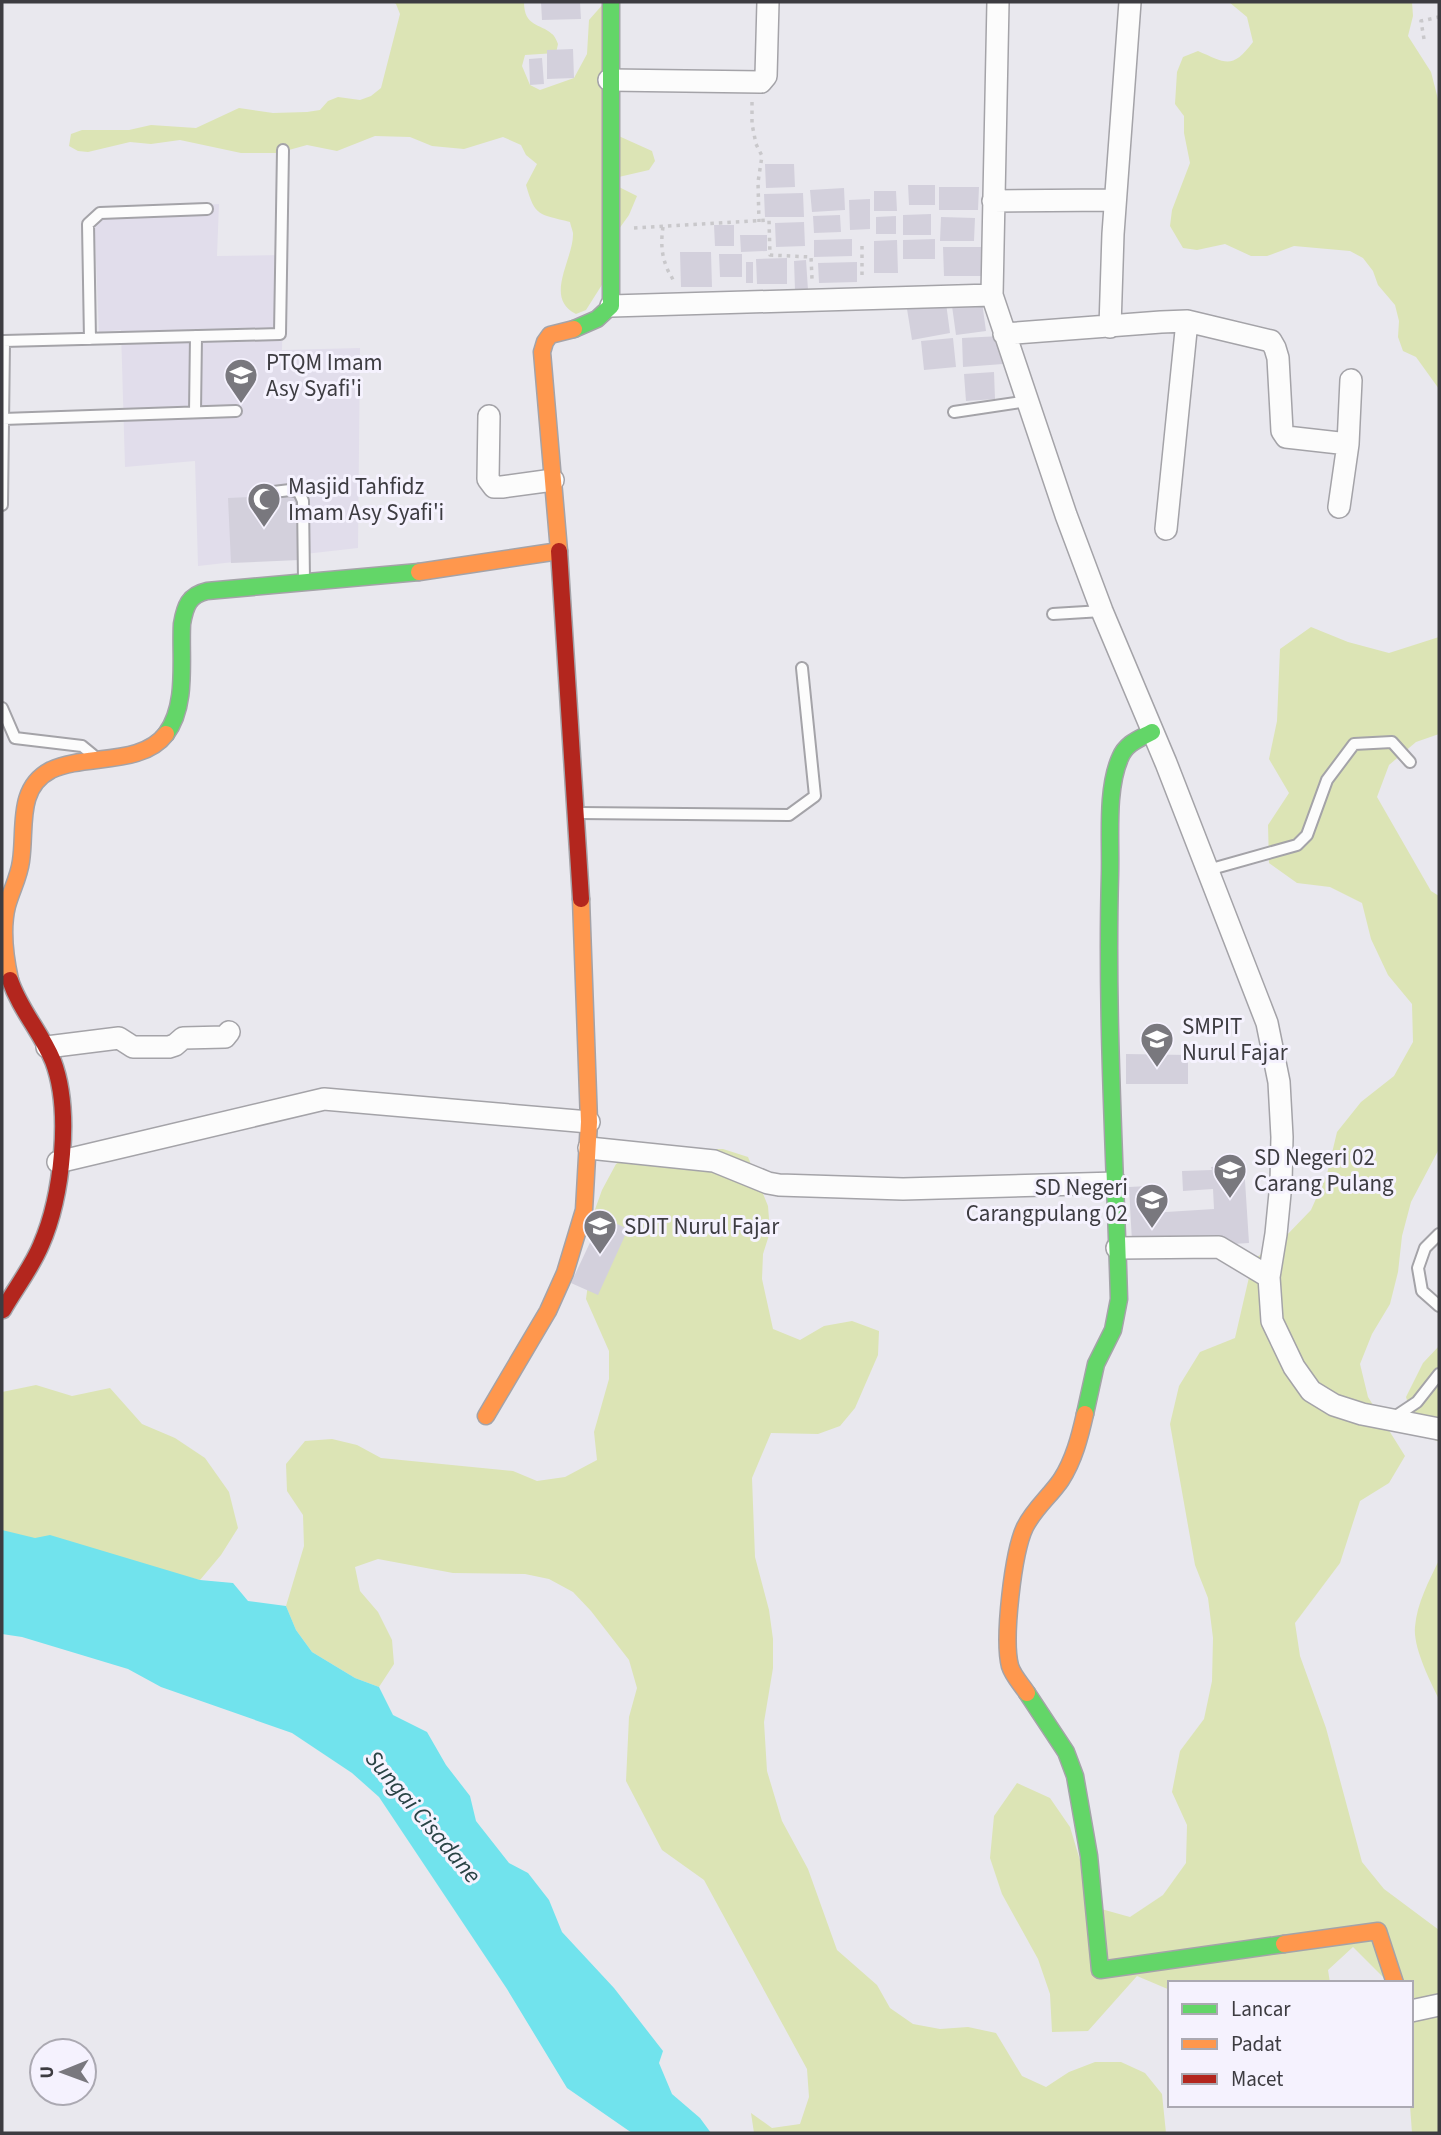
<svg xmlns="http://www.w3.org/2000/svg" width="1441" height="2135" viewBox="0 0 1441 2135" font-family="'Source Sans 3',sans-serif">
<rect width="100%" height="100%" fill="#e9e8ee"/>
<!-- education -->
<path fill="#e1ddeb" d="M219,204l-2,52 67,-1 -2,95 78,-2 -2,200 -160,18 -3,-105 -70,6 -4,-137 -22,2 -5,-119z"/>
<!-- green -->
<path fill="#dce4b5" d="M393,2h131c0,25 16,21 28,32 2,1 5,7 6,10l-2,9 -31,2 -3,11 8,19 10,5 34,-12 13,-24 2,-34 15,-17 8,130 40,18 3,10 -6,9 -39,9 7,7 20,10 -8,19 -18,25 -6,40 -19,30 -10,4c-33,-16 -2,-55 -3,-81 0,-1 -3,-10 -3,-11 -31,-8 -35,-5 -44,-37l11,-21 -11,-9 -5,-10 -18,-8 -39,12 -32,-3 -22,-9 -35,-1 -38,15 -30,-6 -29,8h-37l-61,-13 -29,4 -21,-2 -42,10 -10,-1 -9,-5 2,-12 11,-4h47l22,-5 45,3 43,-20 34,5 34,-1 13,-2 8,-9 10,-4 22,3 11,-4 10,-8 19,-74 -4,-10z
M1229,2h183l1,14 -5,20 23,36 8,31v286l-23,-32 -13,-6 -5,-14 1,-16 -4,-16 -17,-20 -5,-14 -10,-13 -13,-7 -56,-5 -27,10h-16l-26,-12 -28,6 -14,-2 -13,-22 2,-16 18,-47 -6,-30v-17l-9,-12 2,-32 6,-15 15,-6c28,12 34,19 55,-9l-6,-25z
M1311,627l37,15 41,11 50,-16v97l-23,8 -27,23 -12,32 54,94 8,5v253l-28,53 -9,34 -4,36 -8,32 -18,30 -12,30 8,33 37,59 -16,27 -29,18 -20,62 -45,60 5,33 26,72 36,134 22,27 55,41v203h-27l-2,-28h1v-122h-22l-36,-36 -25,23 2,13h-160v7l-33,-14 -49,55 -36,1 -2,-38 -12,-35 -36,-65 -12,-36 4,-42 23,-33 33,15 20,29 24,80 36,10 33,-22 23,-32 1,-38 -15,-33 8,-41 24,-32 8,-38 1,-43 -5,-40 -13,-33 -25,-141 9,-38 21,-34 35,-14 18,-78 31,-22 27,-28 16,-36 10,-42 24,-30 33,-26 19,-34 -1,-38 -24,-29 -17,-36 -9,-36 -32,-16 -33,-4 -28,-20 -1,-38 21,-32 -20,-34 8,-38 3,-72z
M640,1149h83l25,8 20,49 2,26 -7,22 -1,25 11,50 27,11 24,-14 28,-5 27,10 -1,24 -23,53 -15,18 -22,8 -47,-1 -19,45 3,79 14,53 4,29v29l-9,54 3,49 15,50 26,48 29,81 40,35 13,23 23,16 27,5 28,-2 28,6 26,43 24,11 23,-15 26,-10h26l24,11 17,21 4,39h-412l-3,-20 21,15 28,-4 9,-27 -2,-28 -103,-189 -42,-30 -36,-69 3,-64 8,-29 -8,-28 -38,-49 -18,-19 -24,-13 -24,-5 -72,-1 -75,-14 -23,8 5,24 18,21 14,28 2,24 -15,23 -24,-9 -43,-26 -16,-22 -10,-24 18,-60 -1,-31 -16,-24 -1,-27 19,-23 27,-2 25,6 24,13 132,13 24,10 28,-4 32,-17 -3,-28 15,-53v-28l-23,-52 8,-57 -1,-27 9,-25 14,-26z
M1439,1346v96l-22,-10 -11,-35 17,-34z
M36,1385l36,11 38,-8 32,36 33,14 30,20 24,34 9,36 -17,27 -21,25 -198,-48v-140z
M1439,1560v139c-9,-18 -26,-52 -24,-72 2,-24 14,-46 24,-67z"/>
<!-- water -->
<path fill="#71e3ed" d="M2,1530l33,8 15,-3 150,45 33,3 15,18 38,5 10,24 16,22 43,26 24,9 14,28 34,17 19,33 24,31 6,25 33,42 19,10 21,27 13,32 52,56 49,63 -4,12 13,31 28,24 11,15h-79l-65,-45 -60,-99 -128,-192 -27,-24 -60,-40 -131,-46 -33,-18 -106,-32 -20,-3z"/>
<!-- building -->
<path fill="#d3d0dc" d="M541,2h39l1,17 -39,1z
M573,49l1,29 -27,1v-29z
M542,58l2,26 -14,1 -1,-26z
M765,164h29l1,23 -29,1z
M908,185h27v20h-26z
M939,187h40l-1,23h-39z
M844,188l1,22 -33,2 -2,-22z
M874,191h22l1,20h-23z
M803,193l1,24h-39l-1,-23z
M870,199v30l-20,1 -1,-30z
M931,214v21h-28v-20z
M840,215l1,17 -27,1 -1,-17z
M896,216v18h-20v-17z
M941,217l34,1 -1,23h-34z
M804,222l1,24 -29,1 -1,-24z
M714,225h20v21h-19z
M740,235h27v16l-26,1z
M852,239v17l-38,1v-17z
M935,239v20h-32v-19z
M897,240l1,33h-24v-32z
M943,247h42v29h-41z
M680,252h31l1,35h-31z
M719,254h23v23h-22z
M787,258v26h-30l-1,-25z
M806,260l2,30h-13l-1,-29z
M746,262h7v21h-7z
M857,262v20l-38,1 -1,-20z
M982,302l4,29 -30,4 -4,-29z
M946,303l4,30 -38,7 -5,-31z
M1001,336l2,28 -40,3 -1,-29z
M953,338l3,29 -32,3 -3,-29z
M994,372l1,27 -29,2 -2,-27z
M297,495l2,65 -68,3 -3,-65z
M1126,1054l62,1v29h-62z
M1244,1165l5,78 -33,2 -84,-3 -3,-55 19,-1 2,27 64,-4 -1,-20 -30,2 -1,-20 30,-1 -1,-3z
M602,1217l26,12 -30,66 -27,-12z"/>
<g fill="none" stroke-linecap="round" stroke-linejoin="round">
<defs>
<path id="lane" d="M90,339l-2,-115 12,-11 107,-4
M195,412l1,-76
M954,412l74,-11
M3,419l233,-8
M257,494l33,-4 9,2 4,9 1,79
M2,505l2,-164 276,-7 3,-184
M1053,614l49,-3
M2,708l13,30 67,8 11,9
M579,813l210,2 26,-19 -13,-128
M1208,870l89,-25 10,-10 20,-55 27,-36 38,-2 18,20
M1439,1234l-14,14 -7,20 4,23 17,15
M1393,1418l24,-16 22,-28"/>
<path id="street" d="M998,2l-6,293 74,220 36,96 64,152 101,260 12,59 3,55 -1,46 -5,51 -7,43 3,44 22,46 17,24 23,14 28,9 77,15
M609,80l152,2 5,-6 2,-74
M993,201l122,-1
M611,306l381,-11
M1110,327l3,-93 17,-232
M1004,334l157,-12 26,-1 84,20 4,7 3,10 4,73 4,6 62,7
M489,416l-1,63 6,8h8l51,-7
M1339,507l9,-63 3,-64
M1166,529l21,-208
M47,1047l72,-9 14,9h36l6,-2 8,-7 42,-1 4,-5
M589,1148l125,13 54,22 11,2 124,4 213,-6
M58,1162l266,-63 265,23
M1117,1248l102,-1 50,30
M1411,2011l28,-6"/>
<path id="fast" d="M574,329l23,-10 14,-13v-304
M166,734c22,-29 14,-76 16,-110 3,-18 7,-29 25,-33l212,-19
M1085,1414l11,-50 17,-34 6,-31c-4,-141 -13,-284 -9,-425 1,-35 -4,-84 10,-116 6,-15 19,-19 32,-26
M1027,1693l39,59 9,24 14,80 11,114 184,-26"/>
<path id="slow" d="M419,572l140,-21 -17,-199 3,-10 5,-7 24,-6
M10,980c-5,-23 -9,-50 -3,-74 4,-15 12,-29 14,-45 5,-33 -5,-73 30,-91 34,-16 91,-4 115,-36
M486,1416l62,-105 17,-38 19,-63 5,-88 -8,-223
M1027,1693c-5,-8 -14,-17 -17,-27 -7,-27 3,-114 15,-139 9,-18 25,-31 36,-47 13,-20 19,-44 24,-66
M1284,1944l94,-13 17,52"/>
<path id="jam" d="M559,551l22,348
M3,1310c12,-21 29,-43 38,-65 21,-48 31,-134 12,-184 -12,-29 -33,-51 -43,-81"/>
</defs>
<!-- lane casing -->
<use href="#lane" stroke="#a4a3a8" stroke-width="14"/>
<!-- street casing -->
<use href="#street" stroke="#a4a3a8" stroke-width="24"/>
<!-- fast casing -->
<use href="#fast" stroke="#a4a3a8" stroke-width="19"/>
<!-- slow casing -->
<use href="#slow" stroke="#a4a3a8" stroke-width="19"/>
<!-- jam casing -->
<use href="#jam" stroke="#a4a3a8" stroke-width="19"/>
<!-- path -->
<path stroke="#c9c8cb" stroke-width="3.5" stroke-dasharray="3.5 5" stroke-linecap="butt" d="M1424,39l-3,-18 18,-4
M752,102v22l4,20 6,12 -4,26 1,40
M663,227c-2,14 -2,27 4,41 2,6 6,9 7,16
M634,228l135,-8 1,35 41,2 1,22
M862,246v33"/>
<!-- lane -->
<use href="#lane" stroke="#fcfcfc" stroke-width="10"/>
<!-- street -->
<use href="#street" stroke="#fcfcfc" stroke-width="21"/>
<!-- fast -->
<use href="#fast" stroke="#63d668" stroke-width="16"/>
<!-- slow -->
<use href="#slow" stroke="#ff974d" stroke-width="16"/>
<!-- jam -->
<use href="#jam" stroke="#b3261e" stroke-width="16"/>
</g>
<!-- icons -->
<defs>
<symbol id="school-pin" viewBox="-11 -11 22 30"><path d="M0 17L-7.5 6A9.5 9.5 0 1 1 7.5 6Z" fill="#79787e" stroke="#f5f2fe"/><path d="M0-5L7-2L0 1L-7-2ZM-4 1L0 2.5L4 1V4Q0 6-4 4Z" fill="#fff"/></symbol>
<symbol id="mosque-pin" viewBox="-11 -11 22 30"><path d="M0 17L-7.5 6A9.5 9.5 0 1 1 7.5 6Z" fill="#79787e" stroke="#f5f2fe"/><path d="M3.5-4.9A6 6 0 1 0 3.5 4.9A5 5 0 1 1 3.5-4.9Z" fill="#fff"/></symbol>
</defs>
<g fill-rule="evenodd">
<use href="#school-pin" x="222" y="356" width="38" height="52"/>
<use href="#mosque-pin" x="245" y="480" width="38" height="52"/>
<use href="#school-pin" x="1138" y="1020" width="38" height="52"/>
<use href="#school-pin" x="1211" y="1151" width="38" height="52"/>
<use href="#school-pin" x="1133" y="1181" width="38" height="52"/>
<use href="#school-pin" x="581" y="1207" width="38" height="52"/>
</g>
<g text-anchor="middle" dominant-baseline="central" stroke-width="6" stroke-linejoin="round" paint-order="stroke">
<!-- poi labels -->
<g font-size="23" fill="#3d3c41" stroke="#f5f2fe" text-anchor="start">
<text x="266" y="362">PTQM Imam<tspan x="266" dy="26">Asy Syafi'i</tspan></text>
<text x="288" y="486">Masjid Tahfidz<tspan x="288" dy="26">Imam Asy Syafi'i</tspan></text>
<text x="1182" y="1026">SMPIT<tspan x="1182" dy="26">Nurul Fajar</tspan></text>
<text x="1254" y="1157">SD Negeri 02<tspan x="1254" dy="26">Carang Pulang</tspan></text>
<text x="1128" y="1187" text-anchor="end">SD Negeri<tspan x="1128" dy="26">Carangpulang 02</tspan></text>
<text x="624" y="1226">SDIT Nurul Fajar</text>
</g>
<!-- water labels -->
<g font-size="24" font-style="italic" fill="#294345" stroke="#f5f2fe">
<text transform="translate(423 1817) rotate(50)">Sungai Cisadane</text>
</g>
</g>
<!-- border -->
<rect width="1441" height="2135" fill="none" stroke="#3d3c41" stroke-width="7"/>
<!-- legend -->
<rect x="1168" y="1981" width="245" height="126" fill="#f5f2fe" stroke="#aba9b2" stroke-width="2"/>
<rect x="1182" y="2004" width="35" height="10" fill="#63d668" stroke="#aba9b2" stroke-width="2"/>
<text x="1231" y="2016" font-size="21" fill="#3d3c41">Lancar</text>
<rect x="1182" y="2039" width="35" height="10" fill="#ff974d" stroke="#aba9b2" stroke-width="2"/>
<text x="1231" y="2051" font-size="21" fill="#3d3c41">Padat</text>
<rect x="1182" y="2074" width="35" height="10" fill="#b3261e" stroke="#aba9b2" stroke-width="2"/>
<text x="1231" y="2086" font-size="21" fill="#3d3c41">Macet</text>
<!-- north arrow -->
<g transform="translate(63 2072) rotate(269)"><circle r="33" fill="#f5f2fe" stroke="#aba9b2" stroke-width="2"/>
<path d="M0-5L12 26L0 18L-12 26Z" fill="#79787e"/>
<text y="-10" font-size="19" font-weight="bold" text-anchor="middle" fill="#3d3c41">U</text>
</g>
</svg>
